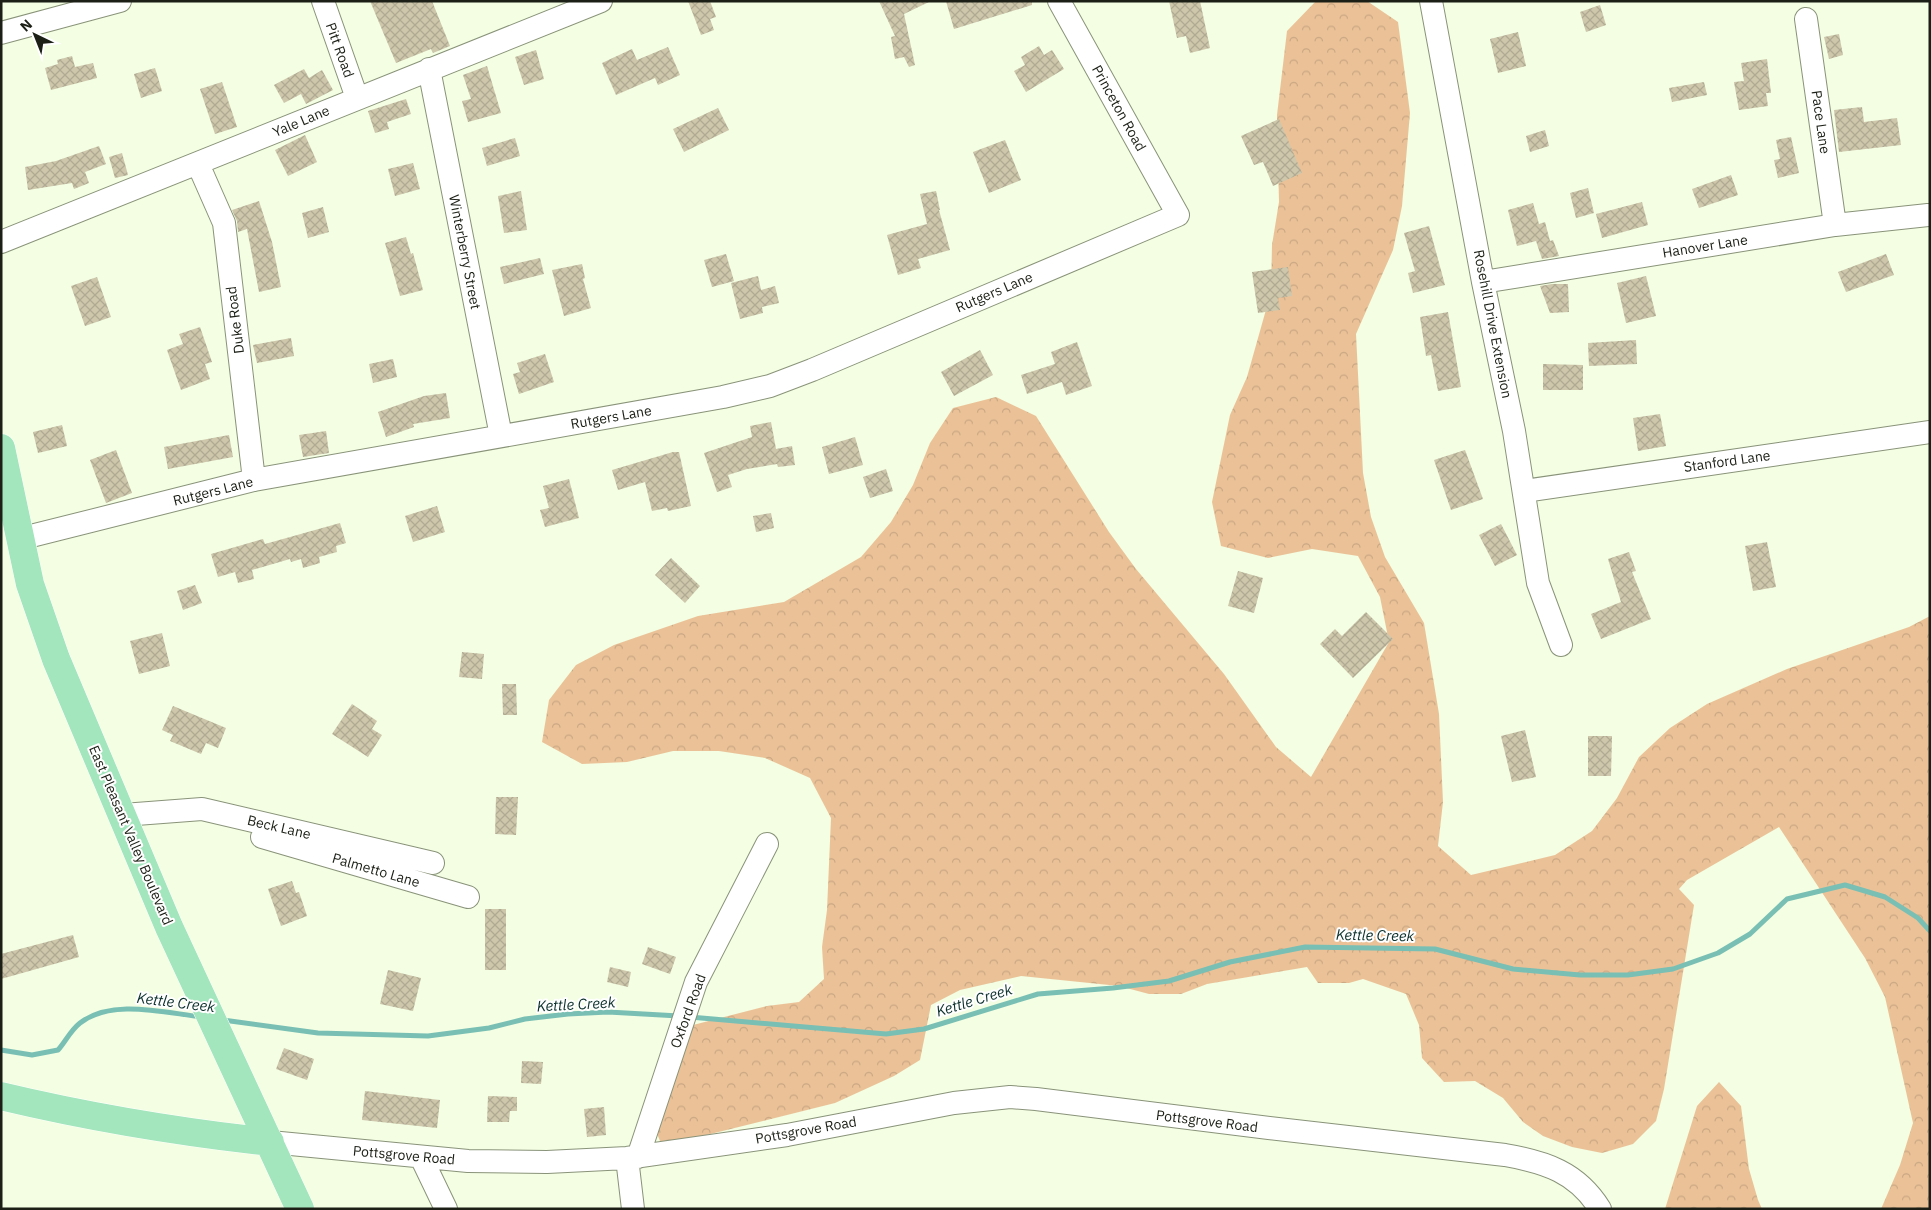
<svg xmlns="http://www.w3.org/2000/svg" width="1931" height="1210" viewBox="0 0 1931 1210" font-family="'IBM Plex Sans',sans-serif">
<defs>
<pattern id="forest-crowns" width="20" height="18" patternUnits="userSpaceOnUse" patternTransform="scale(1.25)"><rect width="20" height="18" fill="#ebc298"/><path d="M2 6a3 3 0 1 1 6 0M12 15a3 3 0 1 1 6 0" fill="none" stroke="#c9a682"/></pattern>
<pattern id="building-cross-hatch" width="8" height="8" patternUnits="userSpaceOnUse" patternTransform="scale(1.25)"><rect width="8" height="8" fill="#cec7ac"/><path d="M0 0l8 8M0 8l8-8" fill="none" stroke="#b0aa93"/></pattern>
</defs>
<rect width="100%" height="100%" fill="#f3fee2"/>
<!-- forest -->
<path fill="url(#forest-crowns)" d="M1316,1h51l31,21 12,91 -8,93 -9,44 -37,84 7,139 8,44 14,40 39,66 15,91 4,88 -5,44 33,29 84,-20 37,-24 25,-33 22,-41 31,-29 37,-24 80,-35 122,-42 21,-11v593h-49l19,-44 13,-42 -28,-126 -20,-39 -86,-131 -92,53 -8,9 15,16 -30,184 -8,32 -23,23 -31,9 -30,-6 -29,-11 -20,-14 -20,-24 -28,-17 -31,1 -22,-24 -3,-33 -13,-31 -43,-15 -14,4h-31l-11,-16 -100,17 -26,10h-32l-30,-8 -98,-10 -61,14 -29,15 -11,55 -26,16 -59,27 -173,43 -12,-30 43,-91 74,-19 32,-4 25,-23 -2,-32 5,-37 4,-92 -21,-40 -45,-20 -46,-7h-46l-46,11 -45,2 -40,-22 7,-42 27,-35 38,-20 84,-29 86,-14 77,-45 30,-35 22,-37 17,-42 23,-35 43,-11 40,19 73,116 27,37 88,105 52,73 35,30 78,-135 -9,-45 -22,-41 -46,-7 -44,9 -47,-12 -9,-44 18,-87 17,-38 24,-85 1,-47 7,-43 -2,-87 10,-84z
M1719,1082l22,24 8,63 9,31 4,9h-97l32,-103z"/>
<g fill="none" stroke-linecap="round" stroke-linejoin="round">
<!-- stream -->
<path stroke="#79bfb4" stroke-width="5" d="M690,1017l196,17 38,-5 114,-35 75,-6 56,-7 61,-19 75,-15 130,2 78,20 67,6h48l45,-6 45,-16 32,-19 37,-35 58,-14 40,12 33,21 12,13
M223,1020l95,13 110,3 61,-8 36,-9 43,-5 40,-2 71,4
M1,1050l31,5 26,-5c8,-9 12,-19 22,-27 32,-25 85,-10 122,-6"/>
</g>
<!-- building -->
<path fill="url(#building-cross-hatch)" d="M370,1h62l18,45 -17,7 -2,-4 -35,14z
M688,1h22l6,16 -6,2 4,11 -13,5z
M879,1h52l-27,13 11,51 -6,2 -5,-10 -9,2 -4,-22 4,-1z
M946,1h86v4l-78,24z
M1169,1h31l10,47 -20,5 -4,-17 -9,2z
M1600,5l6,20 -20,7 -6,-20z
M1518,32l8,34 -28,7 -8,-34z
M1839,34l4,21 -14,4 -5,-22z
M1039,46l5,9 8,-5 12,19 -38,23 -12,-21 11,-6 -4,-8z
M668,47l12,28 -22,10 -3,-7 -39,17 -14,-32 30,-14 5,11z
M536,50l8,29 -20,6 -9,-28z
M72,56l3,11 18,-4 4,15 -46,12 -6,-22 13,-4 -1,-4z
M1767,59l4,34h-5l2,13 -29,4 -5,-28 10,-1 -3,-18z
M487,66l14,47 -33,9 -6,-21 9,-2 -8,-24z
M155,68l7,23 -21,7 -7,-24z
M304,69l5,9 13,-8 11,20 -27,14 -5,-10 -17,9 -10,-18z
M222,82l15,45 -22,7 -15,-45z
M1704,82l3,13 -35,7 -3,-14z
M406,99l5,15 -24,8 2,7 -14,4 -7,-22z
M1862,107l2,15 33,-4 4,27 -62,7 -5,-42z
M718,108l11,22 -45,22 -11,-23z
M1279,119l23,54 -29,13 -10,-24 -9,3 -13,-29z
M1545,130l4,16 -19,6 -4,-16z
M305,135l12,27 -29,14 -13,-26z
M1791,137l8,36 -21,5 -4,-18 6,-1 -4,-19z
M515,138l5,18 -33,10 -5,-18z
M1005,140l16,40 -32,13 -16,-41z
M99,146l7,18 -21,8 4,11 -15,6 -2,-6 -44,7 -3,-23 31,-6z
M122,153l6,22 -13,3 -6,-21z
M413,163l7,26 -25,7 -7,-27z
M1731,175l7,20 -39,13 -7,-19z
M1588,188l6,25 -18,5 -6,-25z
M521,191l6,39 -23,3 -6,-37z
M936,191l4,19h-1l11,40 -32,9 3,9 -23,7 -11,-40 40,-11 -7,-30z
M259,201l13,41 9,45 -22,5 -12,-63 -9,3 -1,-11 -5,-11z
M1642,202l6,23 -46,13 -6,-24z
M1533,203l6,21 6,-2 5,19 3,-1 6,16 -17,3 -6,-18 -19,5 -9,-36z
M323,207l6,25 -21,6 -6,-25z
M1429,226l16,59 -32,8 -5,-20 7,-2 -11,-38z
M406,237l5,17 2,-1 10,37 -23,6 -15,-53z
M726,254l8,27 -22,6 -8,-27z
M1886,254l8,21 -48,17 -8,-20z
M540,258l4,16 -40,10 -4,-17z
M582,264l3,14 -2,1 8,29 -27,8 -12,-46z
M1288,267l4,29 -14,2 2,12 -22,3 -6,-41z
M758,276l3,14 14,-4 4,17 -17,4 1,6 -23,6 -9,-36z
M1646,276l10,40 -30,7 -9,-40z
M97,277l14,40 -26,9 -14,-40z
M1552,284h16l1,28 -19,1 -10,-27z
M1448,312l13,75 -23,4 -7,-36 -5,1 -6,-39z
M200,327l12,35 -7,2 5,15 -29,11 -14,-40 16,-6 -4,-10z
M291,338l3,18 -37,7 -4,-18z
M1636,340l1,24 -48,2 -1,-23z
M1077,342l15,44 -26,9 -4,-13 -35,12 -6,-19 34,-11 -4,-12z
M980,350l13,25 -39,21 -13,-24z
M545,354l9,28 -35,12 -6,-20 7,-2 -3,-9z
M393,359l4,18 -24,6 -4,-19z
M1543,364l40,1v25h-40z
M446,393l4,25 -37,6 1,3 -28,10 -8,-25 46,-16z
M1660,414l6,32 -28,5 -5,-33z
M771,422l5,27 16,-3 3,19 -17,2 -1,-3 -30,5 -19,6 4,12 -15,5 -13,-39 48,-16 -2,-11z
M62,425l5,21 -29,7 -5,-21z
M326,431l3,22 -26,4 -4,-22z
M229,435l4,22 -65,12 -4,-22z
M855,437l8,28 -34,9 -7,-27z
M116,450l16,43 -26,10 -16,-43z
M1465,450l18,49 -32,11 -17,-50z
M673,452h6l12,54 -23,5 -1,-3 -15,3 -7,-29 -27,8 -6,-20z
M886,469l7,22 -23,7 -7,-21z
M569,479l10,39 -34,9 -5,-17 9,-2 -6,-22z
M437,506l8,26 -32,10 -8,-26z
M771,513l3,15 -18,4 -3,-16z
M340,523l6,20 -10,3 1,6 -18,5 1,6 -17,5 -2,-9 -10,3 -1,-3 -38,11 2,9 -16,4 -3,-11 -17,5 -7,-23 52,-15 2,5z
M1501,524l16,31 -22,11 -16,-31z
M1767,542l9,45 -23,4 -8,-45z
M1629,552l7,19 -4,1 19,47 -50,20 -10,-25 30,-12 -13,-43z
M671,558l29,28 -15,17 -30,-28z
M1238,571l25,7 -9,35 -26,-7z
M195,585l7,18 -19,7 -6,-19z
M1366,612l27,27 -40,39 -33,-34 15,-15 7,7z
M162,633l8,33 -31,8 -9,-33z
M462,652l22,2 -2,25 -23,-2z
M502,684h14l1,31h-14z
M352,704l25,17 -5,8 10,6 -14,22 -36,-23z
M173,706l53,22 -8,20 -12,-5 -5,11 -31,-13 3,-6 -11,-5z
M1525,730l11,47 -24,5 -11,-46z
M1588,736h24l-1,40h-23z
M496,797h22l-2,38 -21,-1z
M292,881l4,12 3,-1 8,24 -26,10 -13,-37z
M485,909h21v61h-21z
M73,935l6,22 -78,22v-25z
M648,947l28,10 -6,17 -28,-10z
M610,967l21,5 -3,15 -21,-5z
M388,970l33,8 -8,33 -33,-7z
M284,1048l30,11 -7,21 -31,-11z
M522,1061l21,1 -2,22 -20,-1z
M365,1091l75,9 -3,28 -75,-8z
M488,1096l29,1v14h-7l-1,11h-22z
M604,1107l2,28 -19,2 -3,-28z"/>
<g fill="none" stroke-linecap="round" stroke-linejoin="round">
<defs>
<path id="minor" d="M323,1l34,97
M1431,1l52,281 31,149 24,152 23,62
M1806,19l29,206
M1,33l119,-32
M429,69l72,367
M198,164l26,59 30,257
M1,242c200,-79 399,-162 600,-241
M1483,282l352,-57 93,-10
M1524,491l406,-59
M19,539l235,-59 469,-83 47,-11 42,-16 366,-155 -119,-214
M123,815l79,-6 231,54
M262,837l206,60
M270,1142l198,19 79,1 80,-4 160,-23 167,-32 56,-6 26,2 233,29 236,27c40,7 72,17 95,54
M421,1157l25,52
M638,1157l58,-175 71,-138
M627,1158l6,51"/>
<path id="major" d="M1,448l29,136 26,75 113,268 131,282
M1,1096c88,21 179,36 269,46"/>
</defs>
<!-- minor casing -->
<use href="#minor" stroke="#899379" stroke-width="24"/>
<!-- major casing -->
<use href="#major" stroke="#fff" stroke-width="29"/>
<!-- minor -->
<use href="#minor" stroke="#fff" stroke-width="22"/>
<!-- major -->
<use href="#major" stroke="#a3e5bc" stroke-width="28"/>
</g>
<g text-anchor="middle" dominant-baseline="central" stroke-width="4" stroke-linejoin="round" paint-order="stroke">
<!-- street labels -->
<g font-size="14" fill="#1b1f15" stroke="#fff">
<text transform="translate(340 50) rotate(70)">Pitt Road</text>
<text transform="translate(1119 108) rotate(61)">Princeton Road</text>
<text transform="translate(301 121) rotate(-23)">Yale Lane</text>
<text transform="translate(1821 122) rotate(82)">Pace Lane</text>
<text transform="translate(1705 246) rotate(-9)">Hanover Lane</text>
<text transform="translate(465 252) rotate(79)">Winterberry Street</text>
<text transform="translate(994 292) rotate(-23)">Rutgers Lane</text>
<text transform="translate(235 320) rotate(-97)">Duke Road</text>
<text transform="translate(1493 324) rotate(79)">Rosehill Drive Extension</text>
<text transform="translate(611 417) rotate(-10)">Rutgers Lane</text>
<text transform="translate(1727 461) rotate(-8)">Stanford Lane</text>
<text transform="translate(213 491) rotate(-14)">Rutgers Lane</text>
<text transform="translate(279 827) rotate(13)">Beck Lane</text>
<text transform="translate(131 835) rotate(67)">East Pleasant Valley Boulevard</text>
<text transform="translate(376 870) rotate(16)">Palmetto Lane</text>
<text transform="translate(688 1011) rotate(-70)">Oxford Road</text>
<text transform="translate(1207 1121) rotate(7)">Pottsgrove Road</text>
<text transform="translate(806 1130) rotate(-10)">Pottsgrove Road</text>
<text transform="translate(404 1155) rotate(5)">Pottsgrove Road</text>
</g>
<!-- water labels -->
<g font-size="15" font-style="italic" fill="#0c302b" stroke="#fff">
<text transform="translate(1375 935) rotate(1)">Kettle Creek</text>
<text transform="translate(974 1000) rotate(-17)">Kettle Creek</text>
<text transform="translate(176 1002) rotate(7)">Kettle Creek</text>
<text transform="translate(576 1004) rotate(-3)">Kettle Creek</text>
</g>
</g>
<!-- border -->
<rect width="1931" height="1210" fill="none" stroke="#1b1f15" stroke-width="5"/>
<!-- north arrow -->
<g transform="translate(35 35) rotate(317)" stroke="#ffffff" stroke-width="4" paint-order="stroke">
<path d="M0-4L9 19L0 12L-9 19Z" fill="#1b1f15"/>
<text y="-8" font-size="14" font-weight="bold" text-anchor="middle" fill="#1b1f15">N</text>
</g>
</svg>
